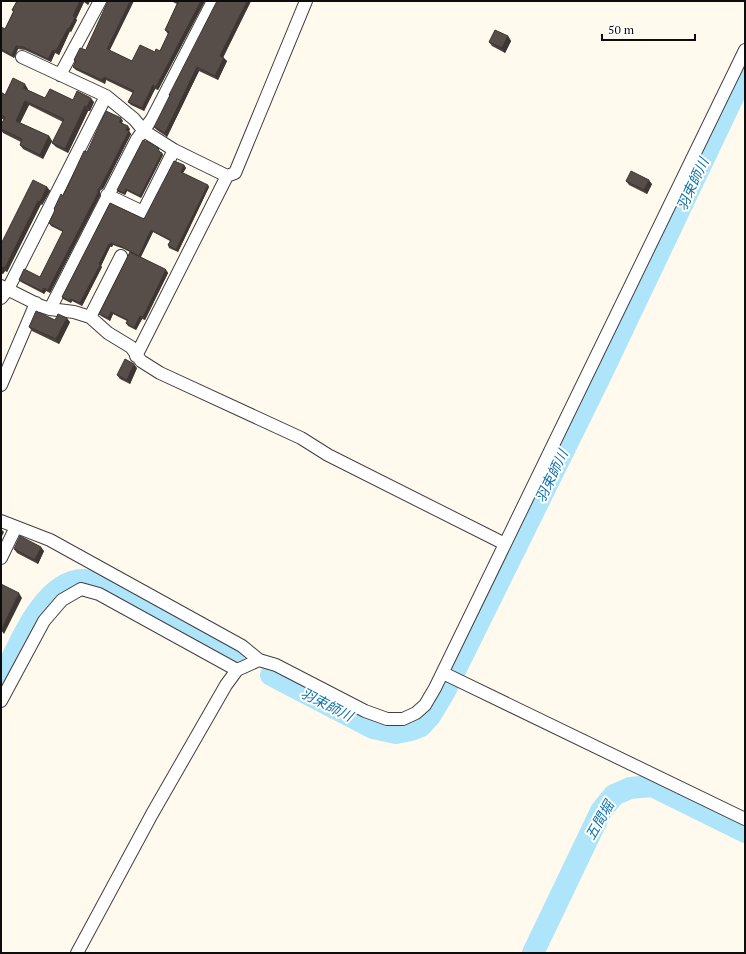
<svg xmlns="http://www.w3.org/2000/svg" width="746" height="954" viewBox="0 0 746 954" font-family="'PT Serif','Noto Sans JP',serif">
<rect width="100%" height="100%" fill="#fffaed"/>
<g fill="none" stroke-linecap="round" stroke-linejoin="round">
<!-- river -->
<path stroke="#aee5fa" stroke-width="22" d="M271,675l102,53 23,5 15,-3 10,-4 9,-10 15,-25 156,-316 144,-303
M1,682c15,-31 42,-104 84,-102 5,0 10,3 15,4l134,71
M533,953l68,-142 13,-16 16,-7 22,-2 93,46"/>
<defs>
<path id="minor" d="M22,57l84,39 28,23 10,12 30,19 53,26
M60,75l40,-74
M107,195l36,17 31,-62
M1,286l40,20 9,3 24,3 16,5 18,16 23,14 10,14 19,12 141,65 27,17 177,89
M1,298l7,-9 98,-193
M50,309l87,-170 15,-20 61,-118
M90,317l31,-61
M136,356l88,-174 3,-6 8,-3 71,-172
M1,385l35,-82
M1,521l49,19 192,106 17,14
M1,558l15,-31
M443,673l302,146
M1,701l43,-80 18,-21 19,-11 18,5 138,76
M77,953l75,-139 74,-129 11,-15 22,-10 17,5 89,46 22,8h16l13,-6 9,-8 10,-17 310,-638"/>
</defs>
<!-- minor casing -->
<use href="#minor" stroke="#404040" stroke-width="14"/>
<!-- minor -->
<use href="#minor" stroke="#fff" stroke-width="12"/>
</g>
<!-- wall -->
<path fill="#4b423f" d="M17,1h73l-2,4 -4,-3 -8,17 1,1 -6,12 -1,-1 -11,24 -4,-2 -4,9 -26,-12 -7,-1 -4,9 -13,-7v-24l4,2 8,-17 -1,-2z
M171,1h34l-47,89 -3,-1 -11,22 -13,-6 -3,-3 5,-9 -27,-13 -1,4 -29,-14 -3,-3 2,-5 -1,-2 12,-10 24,1 22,10 28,-10 8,-17 -3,-4 12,-26z
M251,1l-28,57 4,3 -9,19 -19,-9 -32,66 -10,-7 -3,-3 16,-31 -1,-1z
M508,36l3,5 -6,12 -13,-7 -3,-4z
M28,89v1l17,8 28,2 21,2 -4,9h-2l-20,42 -12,-6 -4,-4 11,-21 -34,-17 -9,18 29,13 3,5 -9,18 -20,-10 -3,-4 1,-3 -18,-9 -2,-3v-5l3,-5 -3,-2v-26l4,3z
M123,121l-2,2 9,6 -1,2 2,3 -28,55 -3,2v5l-50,97 -4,-2 -2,3 -23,-12 -2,-2 21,-3 23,-45 -12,-6 -2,-3 6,-12 -1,-2 9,-13 24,-44z
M160,150v2l2,1 1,2 -22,43 -14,-7 -2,4 -7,-3 -1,-2z
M184,165l2,3 -3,5 26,14 -31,65 -9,-4 -1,-3 2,-4 -17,-9 -12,25 26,14 1,2 -23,47 -3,-1 -6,11 -8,-4 -2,-3 1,-2 -14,-7 -3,7 -9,-5 -2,-2 31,-62 -6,-3 -11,-4 -1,2h-2l-9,19 1,1 -20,39 -10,-5 -1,2 -8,-4 -1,-2 48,-94 34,16z
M626,181l26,3 -5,10 -18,-9z
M47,187l3,4 -8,14 -1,-1 -34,68 -2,-1 -2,3 -2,-1v-29z
M55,320l15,2 -11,22 -27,-13 -3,-4z
M137,368l-7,16 -10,-5 -3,-4z
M14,549l30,2 -6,13 -21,-11z"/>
<!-- shaded-wall -->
<path fill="#3d3633" d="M80,1h3l1,1 -8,17 1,1 -6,12 -2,-3 4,-13z
M86,1h4l-2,4z
M130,1h4l-25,51 -2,-3z
M201,1h4l-47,89 -2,-3z
M247,1h4l-29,58 -2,-3z
M68,28l2,3 -11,24 -3,-4z
M508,36l3,5 -6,12 -3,-5z
M16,46l2,3 -4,9 -2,-3z
M53,50l2,3 -4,9 -3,-3z
M224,58l3,3 -9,19 -3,-4z
M197,67l2,4 -32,66 -2,-4z
M104,77l2,3 -1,4 -3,-4z
M25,84l3,5 -1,3 -4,-4z
M153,85l2,4 -11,22 -2,-3z
M91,98l3,4 -4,9 -3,-4z
M25,101l4,4 -10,20 -3,-4z
M85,106l3,5 -20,42 -3,-4z
M121,118l2,3 -2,4 -2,-3z
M128,126l2,3 -2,4 -2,-3z
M129,131l2,3 -28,55 -2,-3z
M49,136l3,5 -9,18 -3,-4z
M162,153l1,2 -22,43 -1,-2z
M184,165l2,3 -4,6 -1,-2z
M649,180l3,4 -5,10 -3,-4z
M208,185l1,2 -31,65 -2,-2z
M47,187l3,4 -8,14 -2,-3z
M98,189l2,2v5l-50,97 -2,-3z
M126,189l1,2 -2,4 -1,-2z
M38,201l3,3 -34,68 -2,-4z
M151,230l2,2 -13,26 -1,-2z
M111,243l2,2 -1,2 -2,-2z
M109,244l1,3 -9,19 1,1 -20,39 -2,-3z
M3,267l2,4 -2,3 -2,-4z
M165,269l3,4 -23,47 -2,-3z
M44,288l2,3 -2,3 -2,-3z
M71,299l1,2 -1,2 -1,-2z
M111,312l2,2 -3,7 -2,-3z
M140,316l2,3 -6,11 -2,-2z
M67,318l3,4 -11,22 -3,-5z
M134,364l3,4 -7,16 -3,-4z
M1,529l3,3 -3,6z
M41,547l3,4 -6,13 -3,-4z
M19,593l3,5 -18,36 -3,-4z"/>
<!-- building -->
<path fill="#574d49" stroke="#3d3633" d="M17,1h63l-7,15 2,1 -6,12 -1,-1 -12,23 -3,-1 -5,9 -25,-12 -7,-1 -4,9 -11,-6v-22l4,2 9,-18 -2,-1z
M108,1h22l-23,48 25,12 8,-16 15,7 1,-3 4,2 9,-19 -4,-2 13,-28 -2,-1h25l-45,86 -3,-2 -11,23 -14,-6 6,-11 -30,-14 -2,3 -29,-13 3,-6 -2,-1 6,-12 6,2 1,-3z
M217,1h30l-27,55 4,2 -9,18 -18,-9 -32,66 -11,-6 16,-32h-1z
M495,30l13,6 -6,12 -13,-6z
M13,78l12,6 -2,4 22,10 5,-9 23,11 4,-9 14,7 -4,9 -2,-1 -20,43 -13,-6 12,-24 -39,-18 -9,20 33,15 -9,19 -20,-10 2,-6 -21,-10v-4l4,-8 -4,-2v-23l4,3z
M106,111l15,7 -2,4 9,4 -2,4 3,1 -28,55 -3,3v4l-50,97 -4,-2 -2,3 -23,-11 5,-11 16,8 23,-46 -14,-8 6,-13 -1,-1 7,-15 2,2 21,-45 3,1z
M143,140l4,2v-1l12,7 -1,3 4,2 -22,43 -14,-7 -2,4 -7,-3z
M174,161l10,4 -3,7 27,13 -32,65 -8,-5 3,-5 -20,-10 -12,26 -17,-9 -11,-4 -1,2 -1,-1 -10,20 1,1 -20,38 -9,-4 -1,2 -8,-4 48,-94 34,16z
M631,171l18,9 -5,10 -18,-9z
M33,180l14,7 -7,15 -2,-1 -33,67 -2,-1 -2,3v-26z
M130,252l35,17 1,1 -23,47 -3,-1 -6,12 -8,-5 2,-3 -17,-8 -3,6 -9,-4z
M36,311l19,9 3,-6 9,4 -11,21 -27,-12z
M125,359l9,5 -7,16 -10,-5z
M20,536l21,11 -6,13 -21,-11z
M1,584l18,9 -18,37z"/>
<g text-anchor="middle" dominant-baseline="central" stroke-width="4" stroke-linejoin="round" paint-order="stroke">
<!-- water labels -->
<g font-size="14" font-style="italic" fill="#0e73a7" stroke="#fff">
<text transform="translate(692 184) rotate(-65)">羽束師川</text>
<text transform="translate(551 476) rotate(-64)">羽束師川</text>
<text transform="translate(327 704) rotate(27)">羽束師川</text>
<text transform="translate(599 820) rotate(-60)">五間堀</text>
</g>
</g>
<!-- border -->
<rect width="746" height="954" fill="none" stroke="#0d0d0d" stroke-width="4"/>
<!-- scale -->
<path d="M602 34v6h93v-6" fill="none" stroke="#0d0d0d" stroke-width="2"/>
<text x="608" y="34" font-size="12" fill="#0d0d0d" stroke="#ffffff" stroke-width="3" paint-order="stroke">50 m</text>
</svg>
